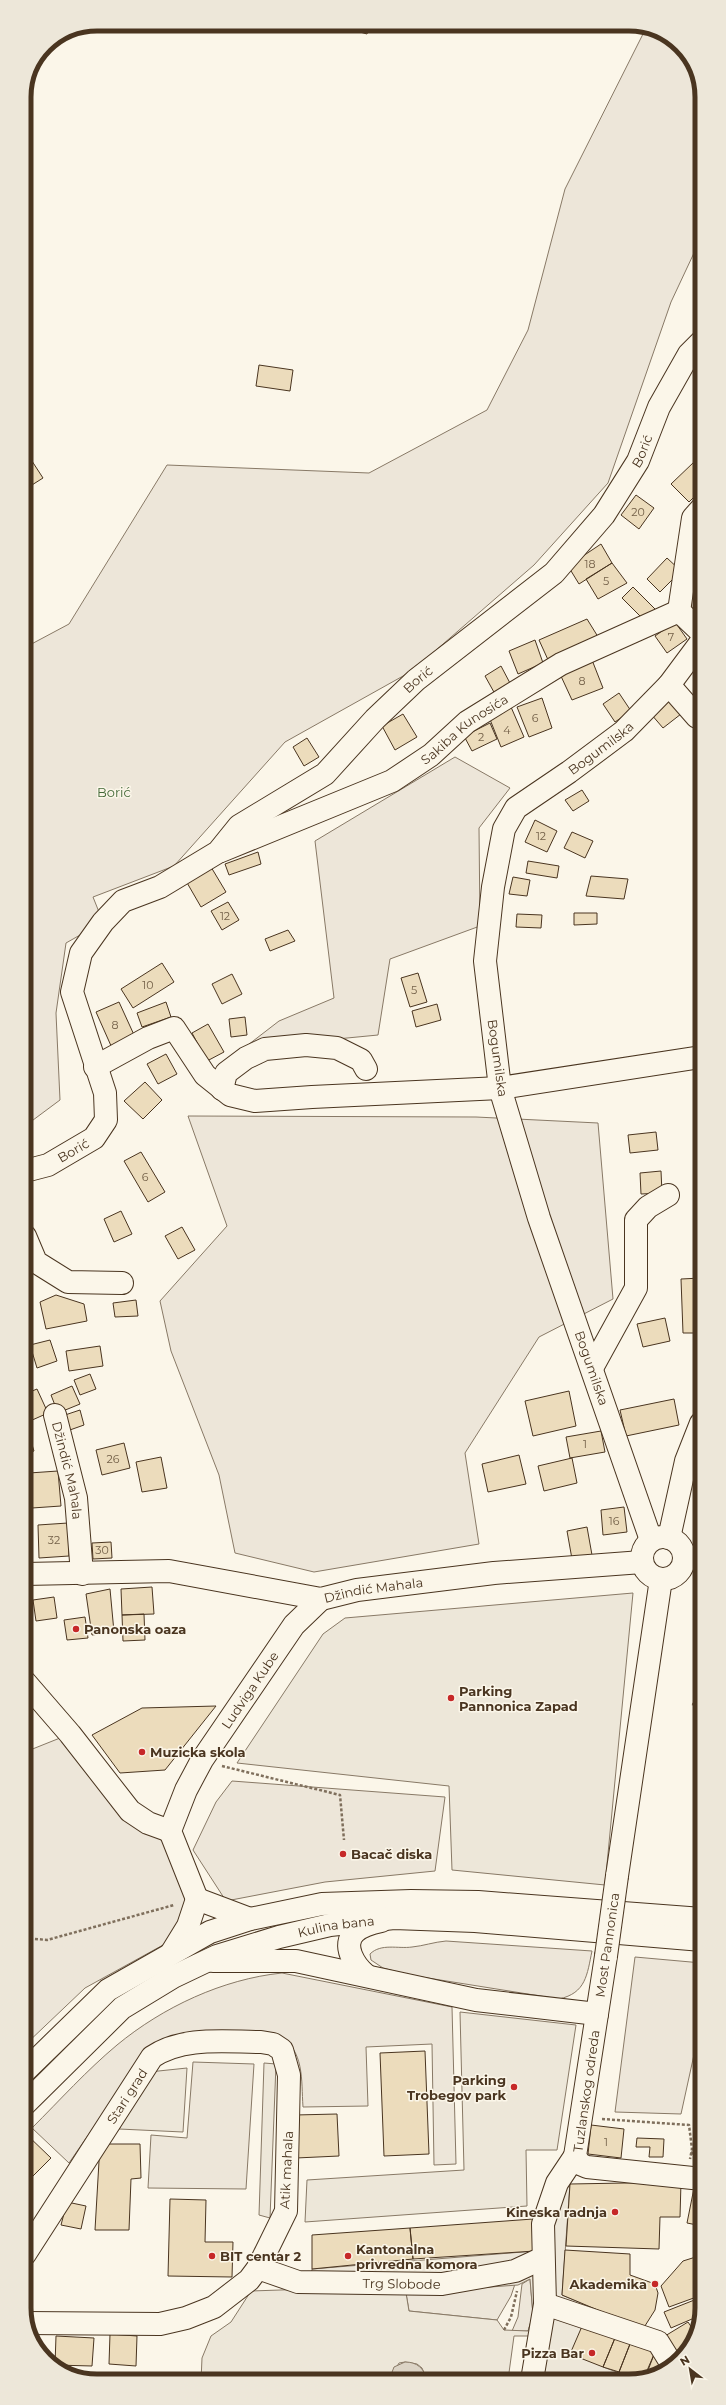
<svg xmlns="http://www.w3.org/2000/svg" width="726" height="2405" viewBox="0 0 726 2405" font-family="Montserrat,sans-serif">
<rect width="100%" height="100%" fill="#fbf6e9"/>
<!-- green -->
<path fill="#ede6d9" stroke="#887966" d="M644,32l16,3 17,7 24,41v155l-30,64 -63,181 -74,82 -122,106 -127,71 -111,124 -81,31 10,25 -37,21 -10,70 4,87 -35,26 -1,-478 45,-24 98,-159 202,8 118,-63 41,-80 37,-141z
M455,757l55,31 -31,40 1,98 -90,33 -12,76 -134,13 35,-27 55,-23 -19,-157z
M188,1116l288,1 122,6 15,176 -74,38 -74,116 14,91 -165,28 -79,-19 -16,-78 -48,-124 -11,-50 67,-75z
M70,1734l60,77 40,20 27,68 -14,35 -98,54 -60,57v-293z
M232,1781l213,16 -10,74 -110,11 -99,19 -33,-51 23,-48z
M446,1941l146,10c-5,24 -6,42 -33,48l-150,-24 -26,-7 -12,-8 -1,-6c11,-11 28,-5 42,-7 11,-1 22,-5 34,-6z
M635,1957l67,6v88l-7,-1 -14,64 -66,-2z
M282,1973l170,34 4,157 -22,1 -2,-121 -66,3 2,59 -65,1c-2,-28 2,-56 -25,-73l-134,20 -75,109 -37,-35c28,-28 55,-58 85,-83 46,-38 106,-66 165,-72z
M193,2062l61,2 -8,125 -98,-1 3,-53 36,3z
M530,2279l3,36 -5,16h-16l6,-14 4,-33z
M515,2284l-4,12 -14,24 -88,-9 -3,-18z"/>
<!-- parking -->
<path fill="#ede7d9" stroke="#887966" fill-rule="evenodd" d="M633,1593l-28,292 -153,-15 -3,-84 -212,-23 86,-129 22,-16z
M460,2012l116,13 -19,125h-31l1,56 -222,16 2,-42 157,-10z
M264,2063l12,1 -6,154 -11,-3z
M187,2068l-4,64 -64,-3 30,-57z
M557,2183l13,1 -8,111 81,34 12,23 -52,15 36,13h-114l7,-44h-18l-6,44h-81l-5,-12 -5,-4 -12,-2 -6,1 -10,17 -188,1 1,-23 9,-22 20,-14 20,-31 59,-2 2,-20 223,-18zM530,2279l3,36 -5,16 -24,-1 -7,-10 -88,-9 -3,-18 112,-8z"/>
<!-- water -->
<path fill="#dcd4c6" stroke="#887966" d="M702,1793v45c-6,-14 -9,-33 0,-45z
M405,2362c12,0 19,6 22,18h-38l5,-13z"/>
<!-- building -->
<path fill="#ecdcbc" stroke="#4a3520" d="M355,24h15l-3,10 -14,-4z
M259,365l34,5 -3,21 -34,-5z
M24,436l7,12 -7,4z
M30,458l13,20 -19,12v-28z
M694,462l7,8v20l-12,12 -18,-18z
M636,495l18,13 -15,21 -18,-14z
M601,544l11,19 -33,21 -11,-18z
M701,556v22l-5,1 -6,-20z
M667,558l14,13 -21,21 -13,-13z
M612,563l15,20 -29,16 -12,-20z
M701,586v18l-3,1 -5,-17z
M633,587l23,23 -11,11 -23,-23z
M587,619l13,21 -51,22 -10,-22z
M675,622l12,17 -20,14 -12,-17z
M535,640l8,23 -25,11 -9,-23z
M592,660l11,28 -31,12 -12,-26z
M501,666l10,19 -16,9 -10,-18z
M619,693l12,18 -16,11 -12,-18z
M542,698l10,30 -23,9 -12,-30z
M669,699l12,15 -18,14 -12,-14z
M511,707l13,30 -23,10 -12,-30z
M403,714l14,23 -22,13 -13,-24z
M490,723l7,16 -25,12 -8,-15z
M307,738l12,19 -15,9 -11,-19z
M582,790l7,11 -16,10 -8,-11z
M535,820l22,11 -10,21 -22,-10z
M572,832l21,9 -8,17 -21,-10z
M258,852l3,12 -32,11 -4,-11z
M528,861l31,5 -2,12 -31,-5z
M211,867l15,25 -25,15 -15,-26z
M591,876l37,3 -4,20 -38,-3z
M513,877l17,3 -3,16 -18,-2z
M228,902l11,18 -17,10 -11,-19z
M574,913h23v11l-23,1z
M517,914l25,1 -1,13 -25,-1z
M288,930l7,11 -25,10 -5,-12z
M162,963l12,19 -41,26 -12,-19z
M418,973l9,29 -17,5 -9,-29z
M232,974l10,20 -20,10 -10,-20z
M119,1002l16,35 -23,11 -16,-36z
M166,1002l5,15 -29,10 -5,-14z
M437,1004l4,16 -25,7 -4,-16z
M245,1017l2,18 -16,2 -2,-18z
M208,1024l16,28 -17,9 -15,-28z
M166,1054l11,20 -19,10 -11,-20z
M145,1082l17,18 -19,19 -19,-18z
M656,1132l2,18 -28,3 -2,-18z
M141,1152l24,40 -17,10 -24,-41z
M661,1171l1,22 -21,1 -1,-21z
M121,1211l11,23 -18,8 -10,-23z
M182,1227l13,23 -17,9 -13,-23z
M701,1278v55h-18l-2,-54z
M56,1295l28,9 3,17 -41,8 -6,-27z
M136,1300l2,16 -23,1 -2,-14z
M665,1318l5,23 -27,6 -6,-23z
M50,1340l7,21 -20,7 -7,-23z
M100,1346l3,20 -34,5 -3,-20z
M90,1374l6,15 -16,6 -6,-15z
M72,1386l8,18 -22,9 -7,-18z
M37,1389l11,24 -18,8 -5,-12v-15z
M569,1391l7,35 -43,10 -8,-35z
M674,1399l5,26 -53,11 -6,-26z
M80,1410l4,15 -17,6 -5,-15z
M25,1422l9,29 -9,3z
M601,1431l4,21 -35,6 -4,-21z
M124,1443l6,25 -28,7 -6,-25z
M519,1455l7,29 -38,8 -6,-28z
M161,1457l6,31 -25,4 -6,-30z
M572,1458l5,25 -33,8 -6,-25z
M58,1471l3,35 -29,2 -3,-35z
M624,1507l3,25 -24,3 -2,-25z
M68,1523l1,33 -30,2 -1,-33z
M587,1527l5,28 -20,4 -5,-28z
M111,1542l1,16 -19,1 -1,-16z
M152,1587l2,27 -32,1 -1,-26z
M110,1589l4,43 -22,3 -6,-41z
M54,1597l3,21 -21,3 -3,-21z
M144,1614l1,26 -22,1 -1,-26z
M85,1617l3,21 -21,2 -3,-20z
M216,1706l-51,64 -45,3 -28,-38 50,-27z
M425,2051l4,103 -45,2 -4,-103z
M702,2084v65l-4,-4z
M337,2114l2,42 -43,2 -1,-43z
M591,2125l33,4 -3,29 -33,-4z
M25,2133l26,25 -26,26z
M637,2138l27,1 -1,18h-14l1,-10h-14z
M100,2144h40l1,34 -10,1 -2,51h-34z
M681,2182l-1,35h-20l-1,32 -93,-3 4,-62z
M695,2183l7,1v42l-15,-3z
M170,2199l36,1 -1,42h28l-1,35 -64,-1z
M67,2202l19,4 -5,23 -20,-4z
M25,2218l8,7 -8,7z
M533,2219l2,32 -122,8 -3,-31z
M410,2228l3,31 -101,10v-34z
M565,2250l65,4v21l25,9 3,9 -3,17 -12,19 -81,-34z
M702,2255v40l-33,12 -8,-21 22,-25z
M702,2297l-3,19 -28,12 -7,-16z
M688,2322l6,9 -7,21 -8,5 -14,-21z
M583,2324l32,14 -12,29 -33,-13z
M110,2334l27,2 -1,30 -27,-2z
M56,2336l38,2 -2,28 -37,-1z
M615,2338l15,6 -11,28 -16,-5z
M630,2344l25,8 -12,28 -24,-8z
M655,2352l12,12 -22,14z
M154,2373l26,1v7h-26z
M124,2374l26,2 -1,5h-26z
M88,2375l27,3v3h-23l-5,-2z"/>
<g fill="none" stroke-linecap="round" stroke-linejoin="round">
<defs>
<g id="minor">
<path d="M679,611l14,-93 8,-9"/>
<path d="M669,685l28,32 4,1"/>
<path id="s1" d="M221,851l171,-70 39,-26 36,-33 94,-58 118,-53 22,21"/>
<path d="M95,1067l53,-29 26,-10 31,47 25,20 25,6 57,-4 188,-9 201,-31"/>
<path d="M222,1089l4,-16 20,-15 19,-9 41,-4 31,3 24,12 5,9"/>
<path id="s2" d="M25,1171l23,-6 46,-27 12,-18 -1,-27 -33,-101 9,-39 22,-31 20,-21 37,-14 58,-35 21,-26 86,-52 50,-55 41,-39 138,-107 50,-58 34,-54 21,-54 30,-53 12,-12"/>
<path d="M25,1236l11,26 32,20 54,1"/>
<path d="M592,1368l44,-80v-68l12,-13 20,-12"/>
<path id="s3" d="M55,1415l21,83 6,76"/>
<circle cx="663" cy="1558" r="21"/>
<path d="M669,1538l17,-77 15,-38"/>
<path id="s4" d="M651,1540l-112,-322 -39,-130 -15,-127 8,-74 11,-58 12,-21 53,-36 55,-41 45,-46 32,-43"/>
<path id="s5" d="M25,1574l144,-3 152,28 36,-9 137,-17 148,-11"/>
<path d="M25,1682l45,52 60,77 18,12 22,8"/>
<path d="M617,1876l44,-297"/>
<path id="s6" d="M197,1899l-27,-68 16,-41 16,-30 92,-135 27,-26"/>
<path d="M197,1899l53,20"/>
<path d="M172,1952l16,-26 9,-27"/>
<path d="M606,1956l-31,200 5,8 7,3 115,12"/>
<path d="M213,1961h83l180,39 121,14"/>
<path d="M366,1975c-11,-9 -25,-30 -11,-43 6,-6 17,-9 26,-11"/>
<path id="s7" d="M25,2254l127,-197c31,-21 73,-15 109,-15l12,2 9,6 7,25 -3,136 -28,57 -9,12 -35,27 -28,11 -26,6 -134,-1"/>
<path id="s8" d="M258,2268l40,14 144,2 73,-13 28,-13"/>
<path d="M545,2304l113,38 13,21"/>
<path d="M532,2380l13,-76 -2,-80 14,-41 18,-27"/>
</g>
<g id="major">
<path d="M25,2071l83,-81 102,-58 40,-13 72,-15 89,-3 67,1 224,17"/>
<path id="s9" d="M25,2104l97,-96 51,-31 44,-21 62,-19 51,-12 64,-7 81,3 227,19"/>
</g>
</defs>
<!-- minor casing -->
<use href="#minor" stroke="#4a3520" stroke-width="24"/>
<!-- major casing -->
<use href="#major" stroke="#4a3520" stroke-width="24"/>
<!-- path -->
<path stroke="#7f6f5c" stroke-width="2.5" stroke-dasharray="3 2" stroke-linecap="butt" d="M692,1704l10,2
M222,1766l118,29 4,45
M25,1938l22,2 127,-35
M602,2119l87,6 3,24 -2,10
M691,2152l8,5
M504,2330l7,-13 6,-26"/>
<!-- minor -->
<use href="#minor" stroke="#fbf6e9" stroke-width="22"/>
<!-- major -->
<use href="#major" stroke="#fbf6e9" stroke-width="22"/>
<defs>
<path id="minor-bridge" d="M606,1956l11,-80"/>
</defs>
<!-- minor-bridge casing -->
<use href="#minor-bridge" stroke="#4a3520" stroke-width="24" stroke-linecap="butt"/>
<!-- minor-bridge -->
<use href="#minor-bridge" stroke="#fbf6e9" stroke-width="22"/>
</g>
<!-- markers -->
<g fill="#c62828" stroke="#fbf6e9" stroke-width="1.5">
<circle cx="76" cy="1629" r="4"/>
<circle cx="451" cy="1698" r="4"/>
<circle cx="142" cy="1752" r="4"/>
<circle cx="343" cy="1854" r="4"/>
<circle cx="514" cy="2087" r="4"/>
<circle cx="615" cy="2212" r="4"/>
<circle cx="212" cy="2256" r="4"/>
<circle cx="348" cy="2256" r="4"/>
<circle cx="655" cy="2284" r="4"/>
<circle cx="592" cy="2353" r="4"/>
</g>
<g text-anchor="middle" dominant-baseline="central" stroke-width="3" stroke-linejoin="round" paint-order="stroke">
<!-- number labels -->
<g font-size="11" fill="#725f47">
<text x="638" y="512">20</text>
<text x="590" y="564">18</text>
<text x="606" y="581">5</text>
<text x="671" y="637">7</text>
<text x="582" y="681">8</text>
<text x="535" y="718">6</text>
<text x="507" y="730">4</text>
<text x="481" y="737">2</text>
<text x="541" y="836">12</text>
<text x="225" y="916">12</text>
<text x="148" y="985">10</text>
<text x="414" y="990">5</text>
<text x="115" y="1025">8</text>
<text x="145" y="1177">6</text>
<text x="585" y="1444">1</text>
<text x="113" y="1459">26</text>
<text x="614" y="1521">16</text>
<text x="54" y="1540">32</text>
<text x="102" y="1550">30</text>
<text x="606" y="2142">1</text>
</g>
<!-- street labels -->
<g font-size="13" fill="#4a3520" stroke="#fbf6e9">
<text stroke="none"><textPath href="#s2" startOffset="1037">Borić</textPath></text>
<text stroke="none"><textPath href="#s2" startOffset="713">Borić</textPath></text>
<text stroke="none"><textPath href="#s1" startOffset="274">Sakiba Kunosića</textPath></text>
<text stroke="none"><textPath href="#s4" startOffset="866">Bogumilska</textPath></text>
<text transform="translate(498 1058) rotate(82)">Bogumilska</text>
<text stroke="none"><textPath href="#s2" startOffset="53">Borić</textPath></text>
<text transform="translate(592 1368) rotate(71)">Bogumilska</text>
<text stroke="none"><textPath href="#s3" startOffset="57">Džindić Mahala</textPath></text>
<text stroke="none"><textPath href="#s5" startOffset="352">Džindić Mahala</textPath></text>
<text stroke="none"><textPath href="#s6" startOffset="236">Ludviga Kube</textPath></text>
<text stroke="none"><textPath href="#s9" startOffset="368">Kulina bana</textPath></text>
<text transform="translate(607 1945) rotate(-82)">Most Pannonica</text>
<text transform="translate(586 2091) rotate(-82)">Tuzlanskog odreda</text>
<text stroke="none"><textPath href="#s7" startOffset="188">Stari grad</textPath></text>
<text transform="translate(286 2170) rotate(-87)">Atik mahala</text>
<text stroke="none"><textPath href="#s8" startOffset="146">Trg Slobode</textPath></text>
</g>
<!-- park labels -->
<g font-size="13" fill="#436837" stroke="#fbf6e9">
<text x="114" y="792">Borić</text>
</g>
<!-- poi labels -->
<g font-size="13" font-weight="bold" fill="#4a3520" stroke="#fbf6e9" text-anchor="start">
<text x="84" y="1629">Panonska oaza</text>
<text x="459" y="1691">Parking<tspan x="459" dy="15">Pannonica Zapad</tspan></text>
<text x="150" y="1752">Muzicka skola</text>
<text x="351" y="1854">Bacač diska</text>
<text x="506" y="2080" text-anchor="end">Parking<tspan x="506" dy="15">Trobegov park</tspan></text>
<text x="607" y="2212" text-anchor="end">Kineska radnja</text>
<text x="356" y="2249">Kantonalna<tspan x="356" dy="15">privredna komora</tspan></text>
<text x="220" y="2256">BIT centar 2</text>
<text x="647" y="2284" text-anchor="end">Akademika</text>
<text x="584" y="2353" text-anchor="end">Pizza Bar</text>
</g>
</g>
<!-- crop -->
<path d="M0 0H726V2405H0ZM97 31H629A66 66 0 0 1 695 97V2308A66 66 0 0 1 629 2374H97A66 66 0 0 1 31 2308V97A66 66 0 0 1 97 31Z" fill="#ede7d9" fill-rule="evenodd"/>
<path fill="none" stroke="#4a3520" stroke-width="5" d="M97 31H629A66 66 0 0 1 695 97V2308A66 66 0 0 1 629 2374H97A66 66 0 0 1 31 2308V97A66 66 0 0 1 97 31Z"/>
<!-- north arrow -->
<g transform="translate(690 2369) rotate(329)" stroke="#fbf6e9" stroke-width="3" paint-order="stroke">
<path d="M0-3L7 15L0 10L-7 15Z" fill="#4a3520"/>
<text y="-6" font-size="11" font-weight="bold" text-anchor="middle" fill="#4a3520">N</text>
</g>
</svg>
